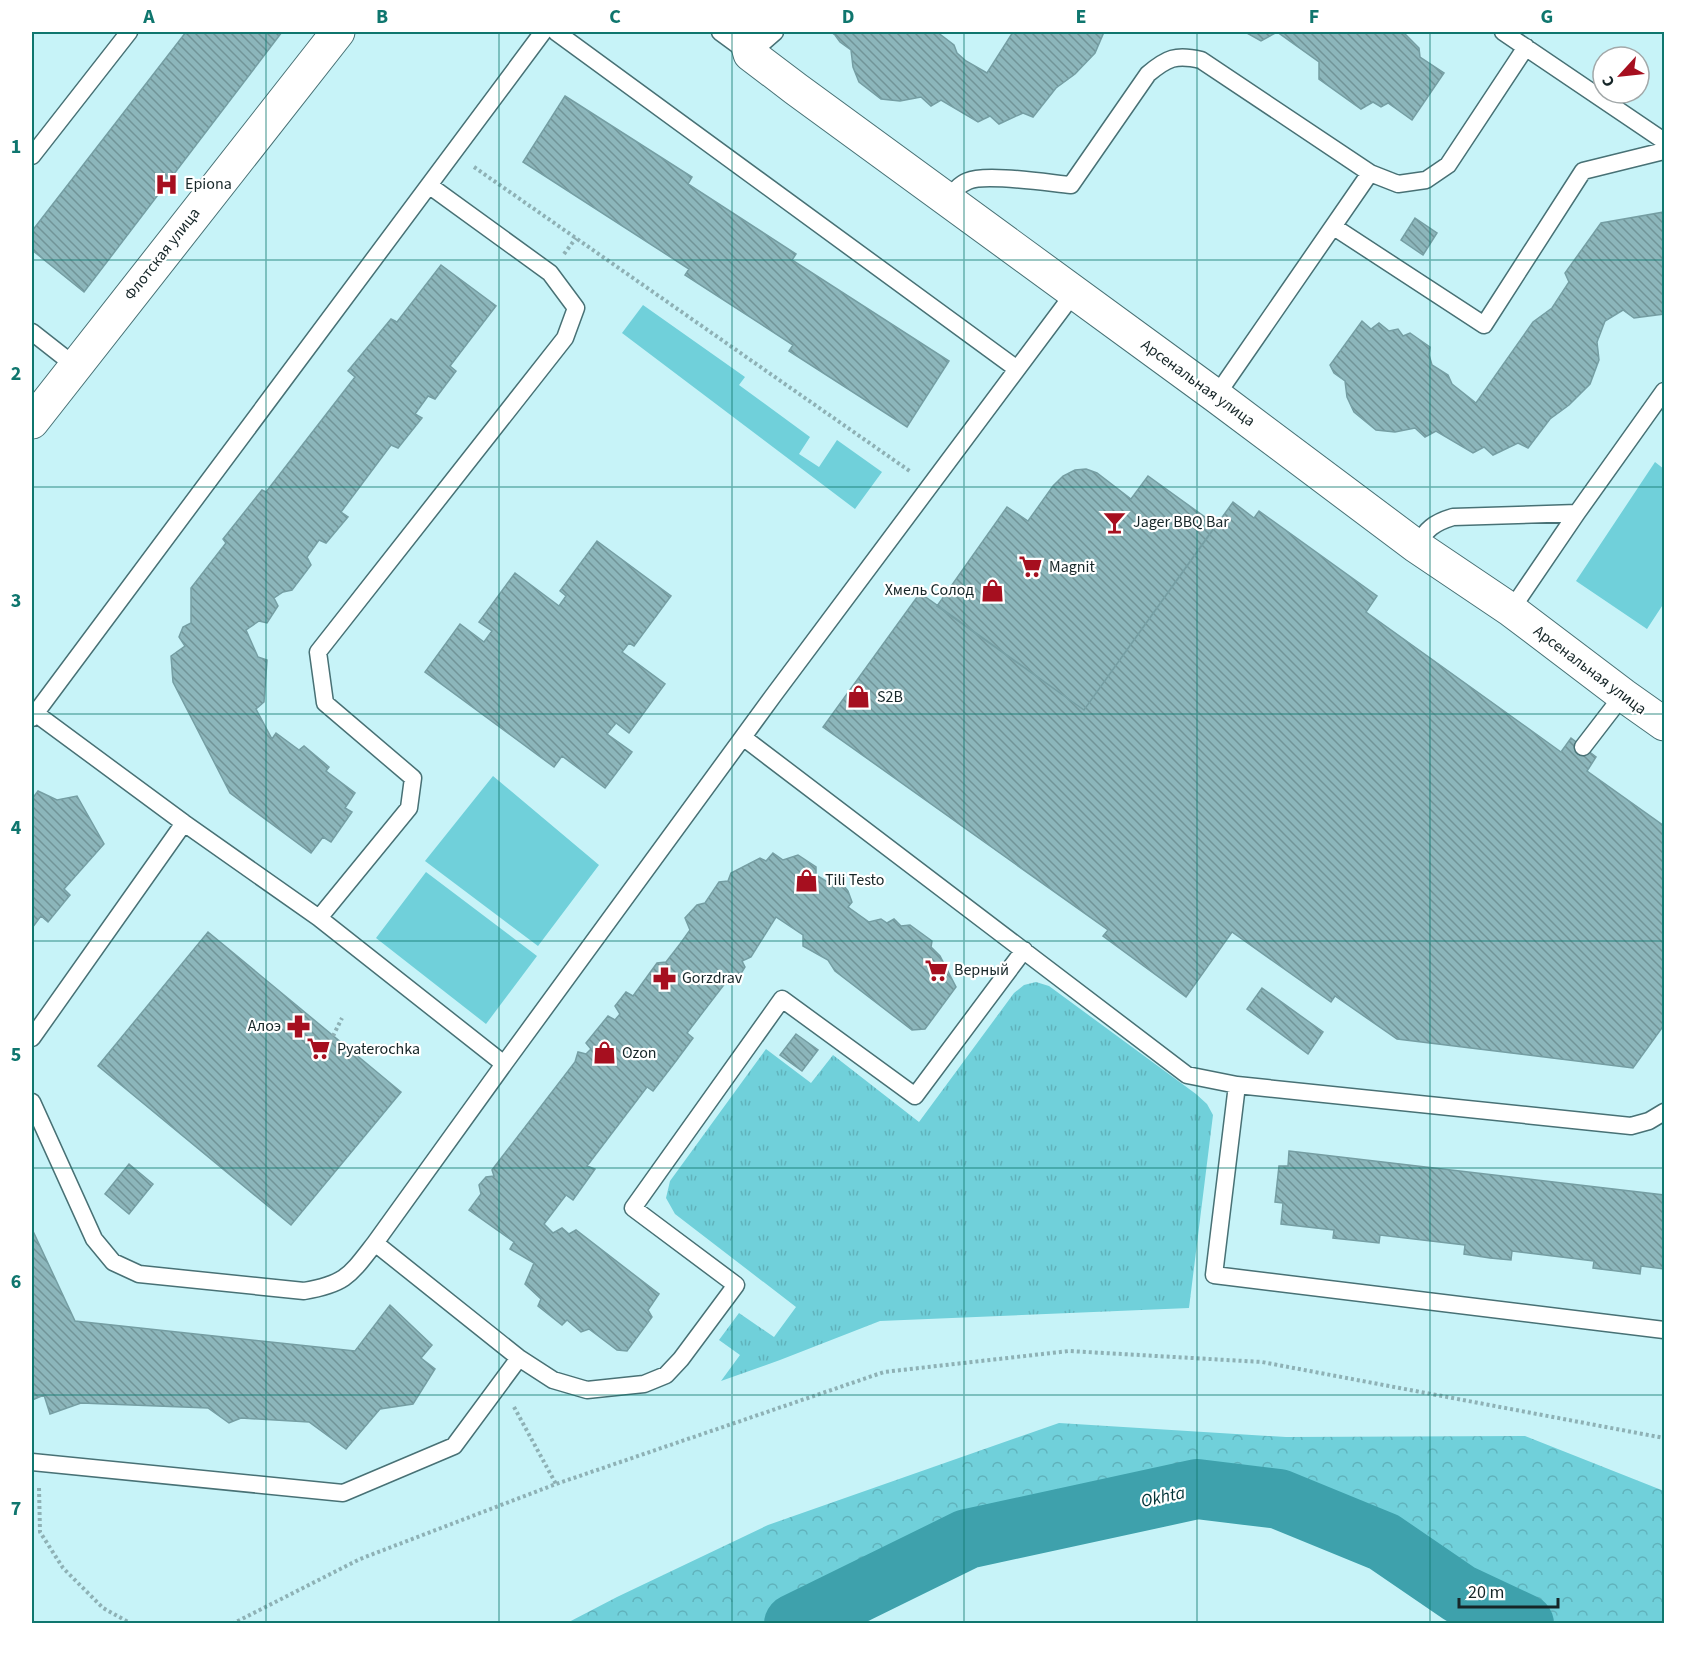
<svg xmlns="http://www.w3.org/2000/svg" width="1696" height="1655" viewBox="0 0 1696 1655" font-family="'Source Sans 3',sans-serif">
<defs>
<pattern id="grass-tufts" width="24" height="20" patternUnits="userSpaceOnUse" patternTransform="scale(1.5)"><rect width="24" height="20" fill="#70d0da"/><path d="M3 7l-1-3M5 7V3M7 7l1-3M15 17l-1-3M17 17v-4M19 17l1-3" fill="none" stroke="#60b2bb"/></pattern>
<pattern id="forest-crowns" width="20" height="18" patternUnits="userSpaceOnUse" patternTransform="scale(1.5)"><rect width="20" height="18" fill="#70d0da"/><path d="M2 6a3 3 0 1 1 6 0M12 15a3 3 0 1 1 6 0" fill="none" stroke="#60b2bb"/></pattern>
<pattern id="building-back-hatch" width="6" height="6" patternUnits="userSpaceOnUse" patternTransform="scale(1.5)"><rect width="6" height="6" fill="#8cb6bb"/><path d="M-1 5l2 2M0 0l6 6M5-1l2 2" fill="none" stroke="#719498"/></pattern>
</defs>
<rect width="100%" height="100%" fill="#c7f3f8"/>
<!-- grass -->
<path fill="url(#grass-tufts)" d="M1036,982l13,4 147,108 11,10 6,11 -24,193 -309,13 -100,39 -59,21 19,-26 -21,-15 20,-27 35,24 22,-30 -121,-93 -9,-16 4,-17 96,-132 45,34 22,-28 86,67 95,-129 10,-8z"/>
<!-- forest -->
<path fill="url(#forest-crowns)" d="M1059,1423l227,14 239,-1 139,55v132h-107l-27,-10 -215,-119 -114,-11 -239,43 -189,97h-206l50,-26 151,-72z"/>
<!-- green -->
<path fill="#70d0da" d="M643,305l102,72 -6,8 71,52 -11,17 20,13 18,-27 45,32 -27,37 -233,-176z
M1655,462l9,7v134l-17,26 -71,-48z
M493,776l106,89 -61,81 -113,-85z
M426,872l111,84 -51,68 -110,-86z"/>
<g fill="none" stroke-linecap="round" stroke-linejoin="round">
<!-- river -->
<path stroke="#3ea1ac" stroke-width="60" d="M794,1624l173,-85 230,-50 82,10 105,43 76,52 64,30"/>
</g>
<!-- building -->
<path fill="url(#building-back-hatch)" stroke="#759ea3" stroke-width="1.5" d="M186,32h96l-198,260 -52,-42v-19z
M831,32h106l17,13 3,8 9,8 21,12 26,-41h91l-9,21 -20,21 -19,14 -23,29 -10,-4 -24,11 -9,-8 -12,6 -37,-22 -10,6 -10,-9 -21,4 -19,-2 -22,-17 -6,-15 -2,-17 -11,-8 -5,-7z
M1245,32h158l16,16 1,9 24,16 -32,47 -24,-17 -7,4 -8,-5 -12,7 -42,-30v-17l-42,-30 -16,9z
M565,96l127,81 -4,7 108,70 -4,6 157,101 -42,66 -118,-76 4,-6 -108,-70 4,-6 -166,-107z
M1664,212v102l-30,4 -11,-8 -18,11 -8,21 2,18 -9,24 -21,21 -19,14 -22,29 -10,-5 -25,12 -9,-8 -11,6 -37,-22 -11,6 -10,-9 -20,4 -19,-2 -22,-18 -7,-15 -2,-16 -11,-8 -4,-8 32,-44 9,8 8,-6 10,8 9,-2 5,7 7,-3 20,14 -1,8 3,10 16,10 4,9 24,19 57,-81 19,-14 17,-26 -4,-9 36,-50z
M1415,218l22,15 -14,22 -22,-15z
M441,265l55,41 -46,60 6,5 -21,28 -7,-3 -13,18 7,4 -24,30 -7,-3 -50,67 7,5 -22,26 -7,-3 -12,17 4,8 -19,25 -9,2 -9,6 4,8 -11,17 -8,-2 -13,9 12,27 9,3 -3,42 -8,7 16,30 4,-6 23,17 5,-4 25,21 -3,4 29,22 -10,15 7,4 -21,30 -8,-5 -12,16 -81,-60 -57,-111 -2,-26 14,-10 -6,-9 4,-10 8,-4v-35l35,-45 -3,-4 39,-49 4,2 89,-115 -7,-6 43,-52 6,3z
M1086,469l11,4 34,26 17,-23 68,49 -132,185 -147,-104 70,-99 21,14 25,-35 10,-10 12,-6z
M1233,502l21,16 5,-7 118,85 -11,16 195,140 10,-14 25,19 -9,14 77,55v199l-31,43 -236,-29 -62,-43 -4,6 -99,-70 -46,65 -83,-61 5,-6 -285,-203 97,-134 164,117z
M597,541l74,55 -37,50 -5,-3 -7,9 43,32 -36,49 -13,-10 -9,11 25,18 -27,36 -43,-32 -8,11 -129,-95 35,-48 24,18 8,-11 -13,-9 36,-49 44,33 7,-10 -6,-5z
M38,791l19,9 20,-4 27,48 -40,45 6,6 -22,27 -7,-6 -9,12v-129z
M773,853l10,7 15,-5 18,12v8l18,11h10l4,5 4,11 -4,5 21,15 12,-3 6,4 7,-4 7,7 9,-1 22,16 -1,6 9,9 16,31 -31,42 -13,1 -77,-59 -7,-11 -25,-14v-11l-27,-18 -25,40 -9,4 3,6 -6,10 -13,5 -39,51 6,5 -17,23 -23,30 -6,-4 -60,79 8,3 -22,31 -7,-5 -22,29 9,9 9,-5 7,6 7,-4 83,64 -11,16 4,7 -25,34 -10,-1 -28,-21 -8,3 -14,-12 -5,5 -24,-19 3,-7 -16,-15 9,-21 -24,-14 4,-7 -45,-32 12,-16 -2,-9 7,-8 8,-1 -2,-6 83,-108 3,-10 8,2 5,-5 -5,-6 22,-27 7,4 5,-6 -5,-8 11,-14 7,4 24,-33 9,-1 14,-18 10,-14 -5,-12 12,-13 8,-2 14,-21 9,-1 3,-8 29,-15 6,3z
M208,932l193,160 -110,133 -193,-159z
M1262,988l61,44 -15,22 -61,-45z
M796,1034l22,16 -16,21 -22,-16z
M1289,1151l375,44v74l-23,-3 -1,8 -47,-6 1,-7 -82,-10 -1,9 -21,-2 -26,-4 1,-9 -85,-10 -1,8 -46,-5 1,-8 -53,-6 2,-21 -8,-1 4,-36h9z
M129,1164l24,20 -24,30 -24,-20z
M32,1229l43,92 280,30 35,-46 42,40 -11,13 14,11 -22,35 -33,5 -34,40 -37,-27 -68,-4 -12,5 -21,-15 -127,-5 -31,11 -6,-19 -12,5z"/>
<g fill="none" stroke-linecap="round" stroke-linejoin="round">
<defs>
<path id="lane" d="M556,32l461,337
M720,32l30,22 25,-22
M1503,32l161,109
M32,156l97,-124
M1370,173l28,11 28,-4 22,-15 78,-118
M948,201c6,-9 10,-16 20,-20 17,-8 81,2 103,4l77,-111c19,-16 28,-20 53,-14l169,113 -154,223
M1334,227l150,98 99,-154 81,-20
M32,332l42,33
M1416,546c11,-17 17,-23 37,-29l124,-4
M1511,610l66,-97 87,-122
M35,713l149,110 135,95 90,-110 4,-30 -88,-75 -7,-51 247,-314 11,-30 -26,-35 -120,-87
M32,718l511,-686
M744,738l443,337 50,10
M1583,747l40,-52
M319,918l185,146 -129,179 144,115 34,22 34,10 57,-6 22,-9 15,-16 55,-74 -103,-77 149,-209 133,97 109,-146
M32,1038l152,-215
M504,1064l269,-368 301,-403
M32,1102l62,137 19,23 26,12 165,17c42,-7 46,-16 71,-48
M1664,1112l-15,9 -18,5 -394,-41 -23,190 450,55
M32,1462l311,31 111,-47 65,-88"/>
<path id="street" d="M744,32l6,22 46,35 420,307 200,150 95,64 112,85 41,29
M32,422l306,-390"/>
</defs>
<!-- lane casing -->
<use href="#lane" stroke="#487175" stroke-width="19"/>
<!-- street casing -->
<use href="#street" stroke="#487175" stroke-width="35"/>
<!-- path -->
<path stroke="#8eb1b5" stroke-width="4" stroke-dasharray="3 3" stroke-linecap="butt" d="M474,167l437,305
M564,254l12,-16
M333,1036l9,-18
M514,1407l42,77
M39,1488l1,44 23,36 40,40 29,16
M232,1624l128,-65 196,-75 328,-112 185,-21 193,11 402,76"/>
<!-- lane -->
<use href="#lane" stroke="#fff" stroke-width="16"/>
<!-- street -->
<use href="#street" stroke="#fff" stroke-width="33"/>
</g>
<!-- grid -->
<path fill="none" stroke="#0f766e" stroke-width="1.5" stroke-opacity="0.55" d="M266,32v1592M499,32v1592M732,32v1592M964,32v1592M1197,32v1592M1430,32v1592M32,260h1632M32,487h1632M32,714h1632M32,941h1632M32,1168h1632M32,1395h1632"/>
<!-- icons -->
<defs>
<symbol id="hospital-bare" viewBox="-9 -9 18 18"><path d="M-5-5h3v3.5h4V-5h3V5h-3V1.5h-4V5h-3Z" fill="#a60f1f" stroke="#fff" stroke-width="2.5" paint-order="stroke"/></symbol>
<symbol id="bar-bare" viewBox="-9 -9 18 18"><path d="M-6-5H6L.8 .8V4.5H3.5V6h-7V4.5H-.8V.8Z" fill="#a60f1f" stroke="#fff" stroke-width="2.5" paint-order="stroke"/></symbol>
<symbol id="supermarket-bare" viewBox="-9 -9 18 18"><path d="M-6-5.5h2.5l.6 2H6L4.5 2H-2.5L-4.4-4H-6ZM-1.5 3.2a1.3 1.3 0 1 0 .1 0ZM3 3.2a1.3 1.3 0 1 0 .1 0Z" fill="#a60f1f" stroke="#fff" stroke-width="2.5" paint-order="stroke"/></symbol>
<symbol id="shop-bare" viewBox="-9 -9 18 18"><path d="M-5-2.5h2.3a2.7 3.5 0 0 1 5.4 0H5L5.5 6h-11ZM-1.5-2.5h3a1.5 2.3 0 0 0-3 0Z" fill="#a60f1f" stroke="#fff" stroke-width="2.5" paint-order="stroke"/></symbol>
<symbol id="pharmacy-bare" viewBox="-9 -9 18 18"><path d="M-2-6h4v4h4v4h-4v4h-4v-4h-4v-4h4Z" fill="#a60f1f" stroke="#fff" stroke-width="2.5" paint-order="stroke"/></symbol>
</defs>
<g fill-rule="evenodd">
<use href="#hospital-bare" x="150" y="168" width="33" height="33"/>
<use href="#bar-bare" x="1098" y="506" width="33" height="33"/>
<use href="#supermarket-bare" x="1014" y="550" width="33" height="33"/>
<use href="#shop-bare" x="976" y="574" width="33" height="33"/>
<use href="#shop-bare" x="842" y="680" width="33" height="33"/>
<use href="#shop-bare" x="790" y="864" width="33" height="33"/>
<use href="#supermarket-bare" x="920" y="954" width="33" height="33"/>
<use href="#pharmacy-bare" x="648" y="962" width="33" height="33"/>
<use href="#pharmacy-bare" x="282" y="1010" width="33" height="33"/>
<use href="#supermarket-bare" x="302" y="1032" width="33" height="33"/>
<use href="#shop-bare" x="588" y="1036" width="33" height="33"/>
</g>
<g text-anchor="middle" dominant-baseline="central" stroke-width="4.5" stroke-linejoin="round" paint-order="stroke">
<!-- poi labels -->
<g font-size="16" fill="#162628" stroke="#fff" text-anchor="start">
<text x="185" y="184">Epiona</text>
<text x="1133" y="522">Jager BBQ Bar</text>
<text x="1049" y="567">Magnit</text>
<text x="974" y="590" text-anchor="end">Хмель Солод</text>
<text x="877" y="697">S2B</text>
<text x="825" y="880">Tili Testo</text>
<text x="954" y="970">Верный</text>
<text x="682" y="978">Gorzdrav</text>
<text x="281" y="1026" text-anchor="end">Алоэ</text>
<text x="337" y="1049">Pyaterochka</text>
<text x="622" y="1053">Ozon</text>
</g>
<!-- street labels -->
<g font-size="16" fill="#162628" stroke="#fff">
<text transform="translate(162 254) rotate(-52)">Флотская улица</text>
<text transform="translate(1198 383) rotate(36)">Арсенальная улица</text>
<text transform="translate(1590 670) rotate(37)">Арсенальная улица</text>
</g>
<!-- water labels -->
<g font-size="18" font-style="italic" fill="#013236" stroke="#fff">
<text transform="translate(1163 1497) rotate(-12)">Okhta</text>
</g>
</g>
<!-- border -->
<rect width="1696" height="1655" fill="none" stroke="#ffffff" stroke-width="66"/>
<!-- north arrow -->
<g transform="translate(1621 75) rotate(243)"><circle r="28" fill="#ffffff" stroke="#a2a8a9" stroke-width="1.5"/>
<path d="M0-4.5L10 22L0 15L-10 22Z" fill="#a60f1f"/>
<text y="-9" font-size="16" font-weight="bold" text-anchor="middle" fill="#162628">С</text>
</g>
<!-- scale -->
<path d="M1459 1598v9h99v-9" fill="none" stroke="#162628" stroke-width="3"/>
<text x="1468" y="1598" font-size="18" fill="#162628" stroke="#ffffff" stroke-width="4.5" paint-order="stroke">20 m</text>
<rect x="33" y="33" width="1630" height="1589" fill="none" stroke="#0f766e" stroke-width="2"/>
<g font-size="20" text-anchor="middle" font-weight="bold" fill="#0f766e">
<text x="149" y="23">A</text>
<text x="382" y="23">B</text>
<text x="615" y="23">C</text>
<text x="848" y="23">D</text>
<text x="1081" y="23">E</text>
<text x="1314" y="23">F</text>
<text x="1547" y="23">G</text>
<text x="16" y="153">1</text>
<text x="16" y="380">2</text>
<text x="16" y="607">3</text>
<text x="16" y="834">4</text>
<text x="16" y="1061">5</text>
<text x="16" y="1288">6</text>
<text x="16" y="1515">7</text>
</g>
</svg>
